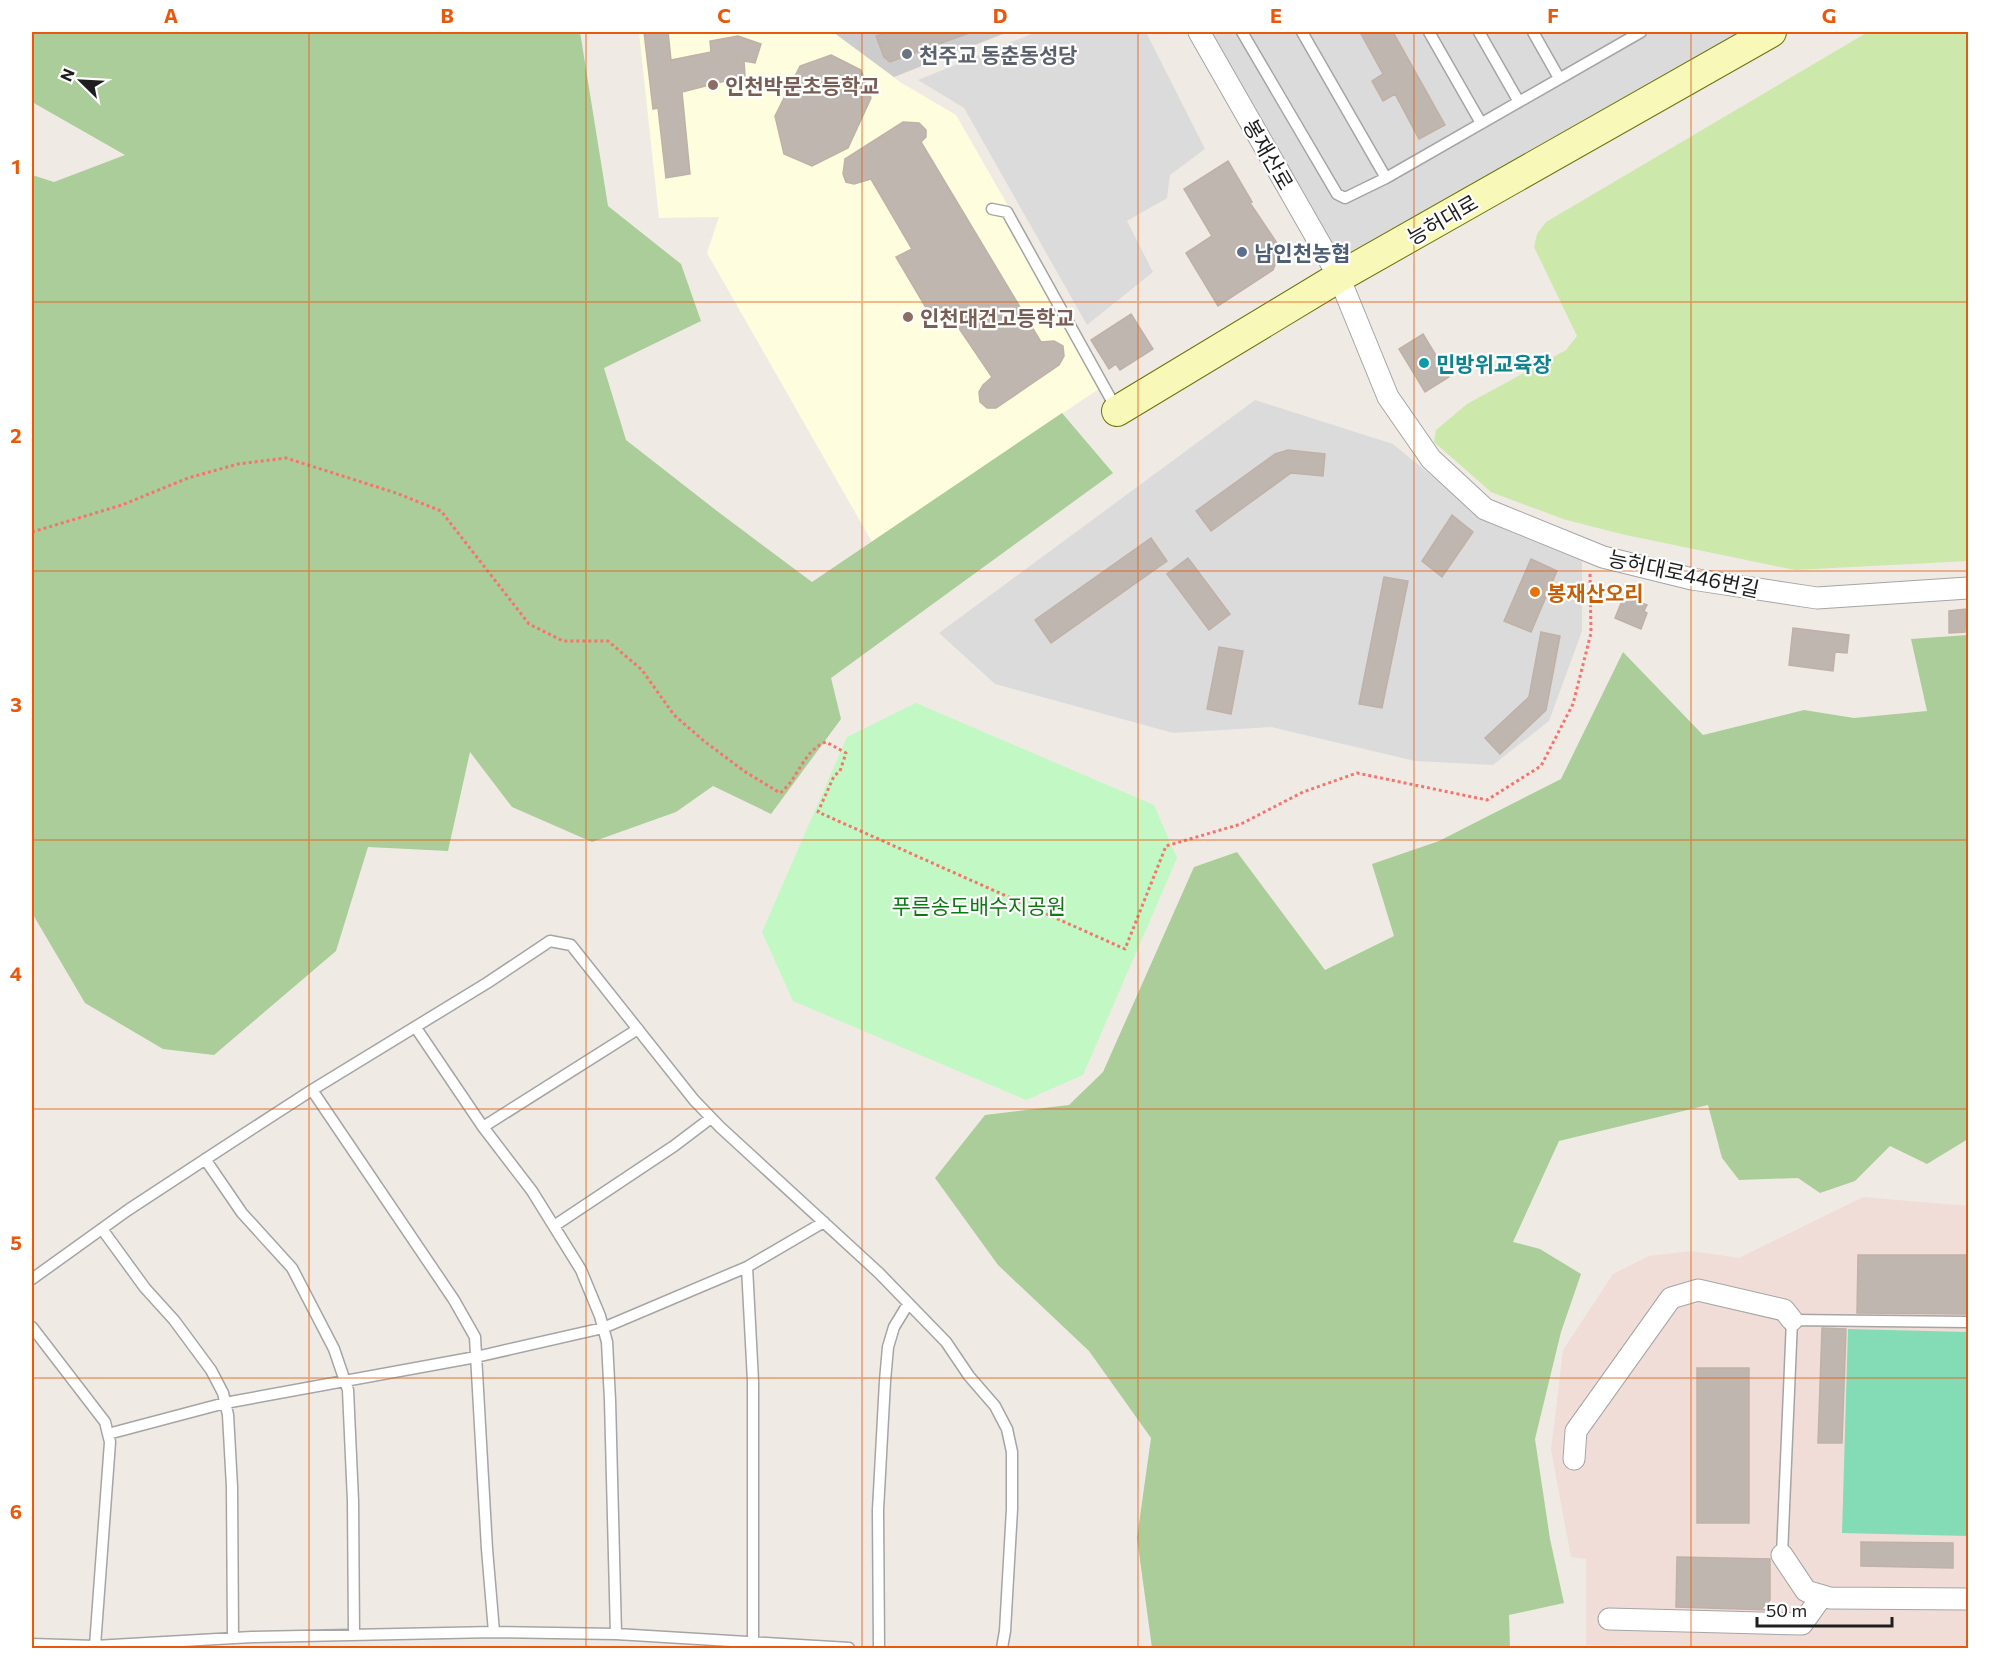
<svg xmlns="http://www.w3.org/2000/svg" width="2000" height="1680" viewBox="0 0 2000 1680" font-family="Commissioner,'Noto Sans KR',sans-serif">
<rect width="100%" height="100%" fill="#efebe4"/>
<!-- residential -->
<path fill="#dcdbdb" d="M1036,32h110l59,117 -35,26 -3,23 -40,23 26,51 -66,53 -123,-217 -46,-28z
M1199,32h572l-432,245z
M1255,400l138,44 96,79 93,38v70l-33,90 -56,44 -78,-4 -144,-34 -98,6 -178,-49 -56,-51z"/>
<!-- education -->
<path fill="#fefddd" d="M639,32h194l67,50 56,33 153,267 -237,160 -165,-289 12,-36 -60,1z"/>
<!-- religious -->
<path fill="#ccc" d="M833,32h175l-114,45z"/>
<!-- military -->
<path fill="#f0ddd7" d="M1863,1197l105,9v442h-214l-168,-3v-86l-15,-2 -20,-107 12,-100 50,-76 36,-18 42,-5 48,7z"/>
<!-- grass -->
<path fill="#cce8ab" d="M1868,32h100v529l-173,9 -174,-36 -58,-15 -72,-27 -57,-50 2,-12 31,-26 99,-54 11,-14 -43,-89 3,-13 9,-12z"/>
<!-- forest -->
<path fill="#abcd99" d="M32,32h548l28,174 73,58 20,57 -97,47 22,72 91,71 95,71 250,-169 51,60 -282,205 10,41 -70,95 -58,-28 -37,26 -84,30 -80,-35 -42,-55 -22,99 -80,-4 -32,104 -122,104 -51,-6 -78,-46 -53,-90v-738l22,7 71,-27 -93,-53z
M1968,635v504l-41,25 -37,-18 -35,35 -35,12 -22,-15 -59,2 -17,-22 -14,-53 -149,36 -46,101 27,7 41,25 -20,58 -26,107 15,100 14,64 -55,12 1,33h-358l-15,-110 14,-100 -62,-87 -91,-86 -63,-87 50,-63 84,-10 34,-33 91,-205 43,-15 88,118 69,-34 -22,-72 67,-23 122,-62 62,-127 80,83 101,-25 50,8 73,-7 -16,-72z"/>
<!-- park -->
<path fill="#c1f8c3" d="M916,703l238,102 23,53 -94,217 -57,25 -233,-99 -31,-69 85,-195z"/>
<!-- pitch -->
<path fill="#83dcb6" d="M1848,1329l120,3v204l-126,-3z"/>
<!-- building -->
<path fill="#bfb6b0" stroke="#c0b1a7" stroke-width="1.5" d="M644,32h24l3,28 40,-8 -1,-11 28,-5 23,8 -6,19 -11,-2 1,15 -63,16 8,82 -24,4 -8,-70 -5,1z
M889,32h80v1l-79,29 -6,-5 -8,-21z
M1360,32h33l52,93 -26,14 -24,-45 -12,7 -11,-20 11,-7z
M831,55l30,15 10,28 -23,50 -36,18 -28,-12 -9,-38 25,-50z
M903,122l16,1 7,7v7l-5,5 120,200 13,-1 9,5 1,10 -5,9 -63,43h-9l-7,-6 -1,-10 4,-7 9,-8 -46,-68 -14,9 -36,-61 16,-8 -41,-70 -17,5 -8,-2 -3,-8 2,-15z
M1228,161l24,41 -2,1 31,46 -8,21 -55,36 -32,-53 26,-17 -28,-47z
M1131,314l22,35 -33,21 -4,-6 -7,5 -18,-29z
M1423,334l26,43 -24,15 -26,-43z
M1288,450l37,4 -2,22 -32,-3 -80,58 -15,-20 79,-57z
M1452,515l21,17 -31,45 -20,-16z
M1151,538l16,23 -116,82 -16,-23z
M1188,558l42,56 -21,16 -42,-56z
M1531,559l26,12 -26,61 -27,-11z
M1384,577l24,4 -26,127 -23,-4z
M1624,596l23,9 -3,6 3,2 -6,16 -26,-11z
M1966,609l-1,23 -16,1v-22z
M1793,628l56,7 -2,18 -12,-1 -2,19 -44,-6z
M1541,632l19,4 -14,74 -46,44 -15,-16 44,-41z
M1219,647l24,4 -12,63 -24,-5z
M1858,1255h110v59l-111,-1z
M1822,1328l24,1 -4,114h-24z
M1697,1368h52v155h-52z
M1861,1542l92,1v25l-92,-2z
M1677,1557l93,2v51l-94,-3z"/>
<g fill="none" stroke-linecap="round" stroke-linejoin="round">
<defs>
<path id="lane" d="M1242,32l95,162 8,4 41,-20 255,-146
M1302,32l84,146
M1429,32l52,91
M1479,32l40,70
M1533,32l26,46
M992,209l15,3 110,198
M416,1028l67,99 49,64 49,79 19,46 7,26 3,58 6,234
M312,1090l142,210 21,37 12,212 7,83
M483,1127l155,-98
M205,1159l37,54 50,55 42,81 14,41 5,111 1,133
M554,1226l120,-80 37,-28
M102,1229l43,59 29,32 37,50 12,23 5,22 4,72 1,150
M747,1267l6,114v261
M32,1279l96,-69 93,-61 91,-59 175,-107 63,-42 21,4 123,155 26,27 159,146 67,69 23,34 26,30 12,23 5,23v57l-7,122 -3,17
M32,1327l73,95 5,20 -15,204
M108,1434l117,-31 251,-46 127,-29 144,-61 77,-45
M1782,1555l10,-235 176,2
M32,1644l63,2 157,-9 242,-5 122,2 233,14
M879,1648l-1,-138 7,-129 3,-34 6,-20 14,-23"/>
<path id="street" d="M1199,32l140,245 49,120 43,62 54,50 118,48 89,22 125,19 151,-10
M1574,1459l2,-28 95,-133 27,-8 86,20 8,10
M1782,1555l24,36 24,7 138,1
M1609,1619l193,5 20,-28"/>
<path id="secondary" d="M1117,411l222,-134 432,-245"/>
</defs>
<!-- lane casing -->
<use href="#lane" stroke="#a5a5a5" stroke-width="13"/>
<!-- street casing -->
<use href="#street" stroke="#a5a5a5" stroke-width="23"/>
<!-- secondary casing -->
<use href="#secondary" stroke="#6c7307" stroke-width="32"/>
<!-- path -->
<path stroke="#f7746d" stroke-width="3" stroke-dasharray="3 3" stroke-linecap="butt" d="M32,532l90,-27 66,-27 50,-14 48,-6 110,35 45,18 88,113 34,17h45l34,29 32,45 30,26 40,30 36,22c18,-13 23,-43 46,-51l20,11 -6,18 -6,5 -16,36 307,137 41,-103 75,-22 62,-32 54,-19 130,27 54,-34 32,-62 18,-71 -1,-60"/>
<!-- lane -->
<use href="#lane" stroke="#fff" stroke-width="10"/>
<!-- street -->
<use href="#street" stroke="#fff" stroke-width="21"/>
<!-- secondary -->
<use href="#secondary" stroke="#f8f8b8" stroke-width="30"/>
</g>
<!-- grid -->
<path fill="none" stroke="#e8590c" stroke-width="1.5" stroke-opacity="0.55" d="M309,32v1616M586,32v1616M862,32v1616M1138,32v1616M1414,32v1616M1691,32v1616M32,302h1936M32,571h1936M32,840h1936M32,1109h1936M32,1378h1936"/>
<!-- markers -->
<circle fill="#6b7280" stroke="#fff" stroke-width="2" cx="907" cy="54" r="6"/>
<g fill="#8d6e63" stroke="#fff" stroke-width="2">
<circle cx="713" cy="85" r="6"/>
<circle cx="908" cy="317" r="6"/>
</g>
<circle fill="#5c6f8a" stroke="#fff" stroke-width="2" cx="1242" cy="252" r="6"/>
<circle fill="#0f9aa8" stroke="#fff" stroke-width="2" cx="1424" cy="363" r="6"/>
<circle fill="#e8710a" stroke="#fff" stroke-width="2" cx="1535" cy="592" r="6"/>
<g text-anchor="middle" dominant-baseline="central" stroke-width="4.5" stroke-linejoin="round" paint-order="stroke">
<!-- worship labels -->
<g font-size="21" font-weight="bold" fill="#5b616d" stroke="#fff" text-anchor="start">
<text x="919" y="54">천주교 동춘동성당</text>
</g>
<!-- education labels -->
<g font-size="21" font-weight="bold" fill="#785e54" stroke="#fff" text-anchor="start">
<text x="725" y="85">인천박문초등학교</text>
<text x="920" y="317">인천대건고등학교</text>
</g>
<!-- street labels -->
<g font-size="21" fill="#1e1e1e" stroke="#fff">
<text transform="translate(1269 154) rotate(60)">봉재산로</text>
<text transform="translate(1442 219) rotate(-30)">능허대로</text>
<text transform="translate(1684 573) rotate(12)">능허대로446번길</text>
</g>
<!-- service labels -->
<g font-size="21" font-weight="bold" fill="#4e5e75" stroke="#fff" text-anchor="start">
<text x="1254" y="252">남인천농협</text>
</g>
<!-- culture labels -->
<g font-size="21" font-weight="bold" fill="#0d838f" stroke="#fff" text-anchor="start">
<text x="1436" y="363">민방위교육장</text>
</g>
<!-- food labels -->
<g font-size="21" font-weight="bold" fill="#c56008" stroke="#fff" text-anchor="start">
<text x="1547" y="592">봉재산오리</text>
</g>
<!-- park labels -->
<g font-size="21" fill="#0d7a11" stroke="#fff">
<text x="979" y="905">푸른송도배수지공원</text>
</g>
</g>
<!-- border -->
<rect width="2000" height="1680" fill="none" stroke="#ffffff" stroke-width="66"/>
<!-- north arrow -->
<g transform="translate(81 81) rotate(294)" stroke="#ffffff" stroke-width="4.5" paint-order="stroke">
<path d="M0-4.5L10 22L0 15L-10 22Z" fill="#1e1e1e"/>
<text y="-9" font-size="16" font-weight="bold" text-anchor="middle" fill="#1e1e1e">N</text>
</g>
<!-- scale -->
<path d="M1757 1617v9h135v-9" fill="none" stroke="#1e1e1e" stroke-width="3"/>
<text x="1766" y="1617" font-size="18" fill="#1e1e1e" stroke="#ffffff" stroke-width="4.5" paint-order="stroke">50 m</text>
<rect x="33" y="33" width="1934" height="1614" fill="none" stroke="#e8590c" stroke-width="2"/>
<g font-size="20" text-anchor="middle" font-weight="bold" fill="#e8590c">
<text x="171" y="23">A</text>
<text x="447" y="23">B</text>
<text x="724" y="23">C</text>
<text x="1000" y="23">D</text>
<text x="1276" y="23">E</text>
<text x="1553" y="23">F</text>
<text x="1829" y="23">G</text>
<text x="16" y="174">1</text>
<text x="16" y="443">2</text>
<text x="16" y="712">3</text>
<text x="16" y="981">4</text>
<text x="16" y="1250">5</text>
<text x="16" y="1519">6</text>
</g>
</svg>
